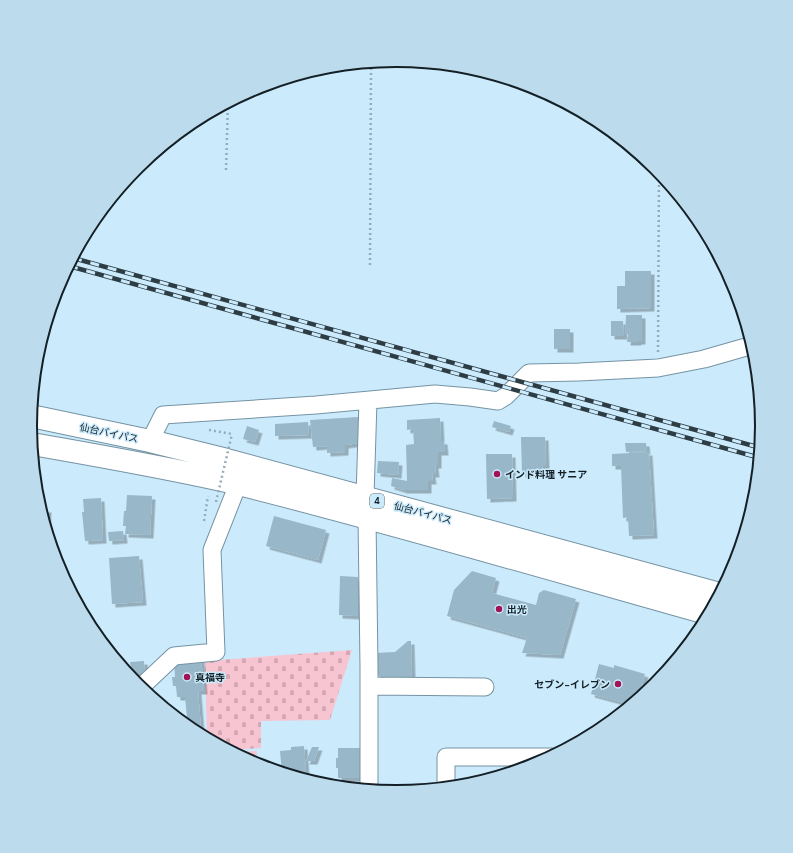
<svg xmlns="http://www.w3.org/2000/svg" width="793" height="853" viewBox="0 0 793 853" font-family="'DM Sans','Noto Sans JP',sans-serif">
<defs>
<pattern id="grass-tufts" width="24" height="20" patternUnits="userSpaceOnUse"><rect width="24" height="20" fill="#f7c4d1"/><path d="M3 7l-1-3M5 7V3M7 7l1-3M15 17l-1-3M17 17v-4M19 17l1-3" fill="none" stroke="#d3a8b3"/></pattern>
<pattern id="cemetery-stones" width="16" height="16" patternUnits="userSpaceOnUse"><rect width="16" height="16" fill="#f7c4d1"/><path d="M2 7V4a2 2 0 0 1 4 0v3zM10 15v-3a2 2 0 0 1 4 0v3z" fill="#d3a8b3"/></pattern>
<filter id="shadow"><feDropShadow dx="3.5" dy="3.5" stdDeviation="0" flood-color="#0004"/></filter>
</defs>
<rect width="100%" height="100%" fill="#cbebfd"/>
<!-- grass -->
<path fill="url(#grass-tufts)" d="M257,751l-2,14 -23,-13z"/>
<!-- cemetery -->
<path fill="url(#cemetery-stones)" d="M352,650l-22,70 -69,1v27l-33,2 -21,-11 -2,-78z"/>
<!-- building -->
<path fill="#98b7c8" filter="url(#shadow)" d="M625,271h26v37l-34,1v-23h8z
M626,315h16v26h-4v1h-11l1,-8h-3z
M611,321h12l1,15h-13z
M554,329h16v20h-16z
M358,417l2,26 -15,2v7l-18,1v-7l-14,1 -3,-27z
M440,418l1,23h3l1,11h-7v13h-3l1,9h-4l1,7h-5v9h-24l-13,-4 1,-8 15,3 -1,-36 8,-1 -1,-15 -6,1v-10z
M494,421l17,5 -2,6 -17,-5z
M308,422l1,13 -34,1v-12z
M247,426l12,4 -4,12 -12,-3z
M521,437h24l1,29h-4l1,7 -21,1z
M625,443h21l1,8 -21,1z
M649,452l5,83 -25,1 -1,-19 -5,1 -2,-52h-9v-12z
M486,454h26l1,44 -26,1z
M378,461l21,1 -1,13 -21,-2z
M127,495l25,1 -2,39 -25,-1 1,-8h-3l1,-15h2z
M101,498l2,42 -18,1 -3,-29h2l-1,-13z
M40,509h8l-1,22z
M274,516l52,14 -8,30 -52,-14z
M123,531l1,9 -15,1 -1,-9z
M139,556l4,46 -31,2 -3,-46z
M472,571l24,7 -4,15 44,12 3,-12 5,-3 32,9 -16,56 -38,-2 5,-15 -80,-22 7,-26z
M340,576l18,1v39l-19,-1z
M408,641h3l1,36 -31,1 -7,-8 1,-17 20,-1z
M201,658l3,33h-6l3,38 -10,1 -3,-3 -3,-30h-8l-1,-11h-3l-1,-9h3l-1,-16z
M144,661l1,13 -2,2 -8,1 -1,-2h-2l-2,-13z
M599,664l15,4v-3l31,9 -7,26 -6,5 -41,-11z
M304,746l2,27h-4l1,6 -21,-6 -2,-22 11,-1v-3z
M312,747h7l-5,14h-8z
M338,748h23v30h-23v-10h-2v-10h2z
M316,775l5,2 -2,6 -5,-2z"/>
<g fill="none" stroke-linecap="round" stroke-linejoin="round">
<defs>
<path id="minor" d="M150,441l13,-26 153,-10 119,-11 35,3 28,4 8,-5 23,-23 50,-1 79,-4 46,-9 49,-14
M365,497l3,-96
M367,518l2,149v123
M369,686l116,1
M140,688l34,-32 42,-4 -4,-102 26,-66
M446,788v-31h106"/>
<path id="highway" d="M31,416l119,25 77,19 493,134
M32,444c69,12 138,24 207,40 158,40 314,86 471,130"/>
</defs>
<!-- minor casing -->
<use href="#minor" stroke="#7593a3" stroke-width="19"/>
<!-- highway casing -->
<use href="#highway" stroke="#7593a3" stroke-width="24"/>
<!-- path -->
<path stroke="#92acba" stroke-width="2.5" stroke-dasharray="2 3" stroke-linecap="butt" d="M226,170l2,-67
M370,265l1,-202
M658,352l1,-180
M209,430l23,4
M204,521l4,-25"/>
<!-- minor -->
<use href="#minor" stroke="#fff" stroke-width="17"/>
<!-- highway -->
<use href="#highway" stroke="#fff" stroke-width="22"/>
<defs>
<path id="rail" d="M73,258l688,190
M69,266l691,192"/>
</defs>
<!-- rail casing -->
<use href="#rail" stroke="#2e3d44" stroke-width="4.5"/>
<!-- rail -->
<use href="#rail" stroke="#cbebfd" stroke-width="3" stroke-dasharray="9" stroke-linecap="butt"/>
<!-- path-bridge -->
<path stroke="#92acba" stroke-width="2.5" stroke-dasharray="2 3" stroke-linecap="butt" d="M216,502l16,-68"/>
</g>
<!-- markers -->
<g fill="#a31254" stroke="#cbebfd" stroke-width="1.5">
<circle cx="497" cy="474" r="4"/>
<circle cx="499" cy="609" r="4"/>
<circle cx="187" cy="677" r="4"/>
<circle cx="618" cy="684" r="4"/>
</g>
<g text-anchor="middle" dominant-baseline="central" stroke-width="3" stroke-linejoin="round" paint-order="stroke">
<!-- shield labels -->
<rect fill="#cbebfd" stroke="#4b5d66" stroke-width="1" x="370" y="494" width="14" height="14" rx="3"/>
<g font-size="9" font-weight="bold" fill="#142026">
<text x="377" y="501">4</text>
</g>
<!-- street labels -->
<g font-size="10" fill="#142026" stroke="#cbebfd">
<text transform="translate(109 433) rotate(12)">仙台バイパス</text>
<text transform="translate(423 513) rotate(15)">仙台バイパス</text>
</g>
<!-- poi labels -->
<g font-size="10" font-weight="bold" fill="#142026" stroke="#cbebfd" text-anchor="start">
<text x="505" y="474">インド料理 サニア</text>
<text x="507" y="609">出光</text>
<text x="195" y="677">真福寺</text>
<text x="610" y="684" text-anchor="end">セブン-イレブン</text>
</g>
</g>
<!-- crop -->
<path d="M0 0H793V853H0ZM37 426a359 359 0 1 1 718 0a359 359 0 1 1-718 0Z" fill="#bcdbec" fill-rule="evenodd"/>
<path fill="none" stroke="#142026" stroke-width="2" d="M37 426a359 359 0 1 1 718 0a359 359 0 1 1-718 0Z"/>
</svg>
